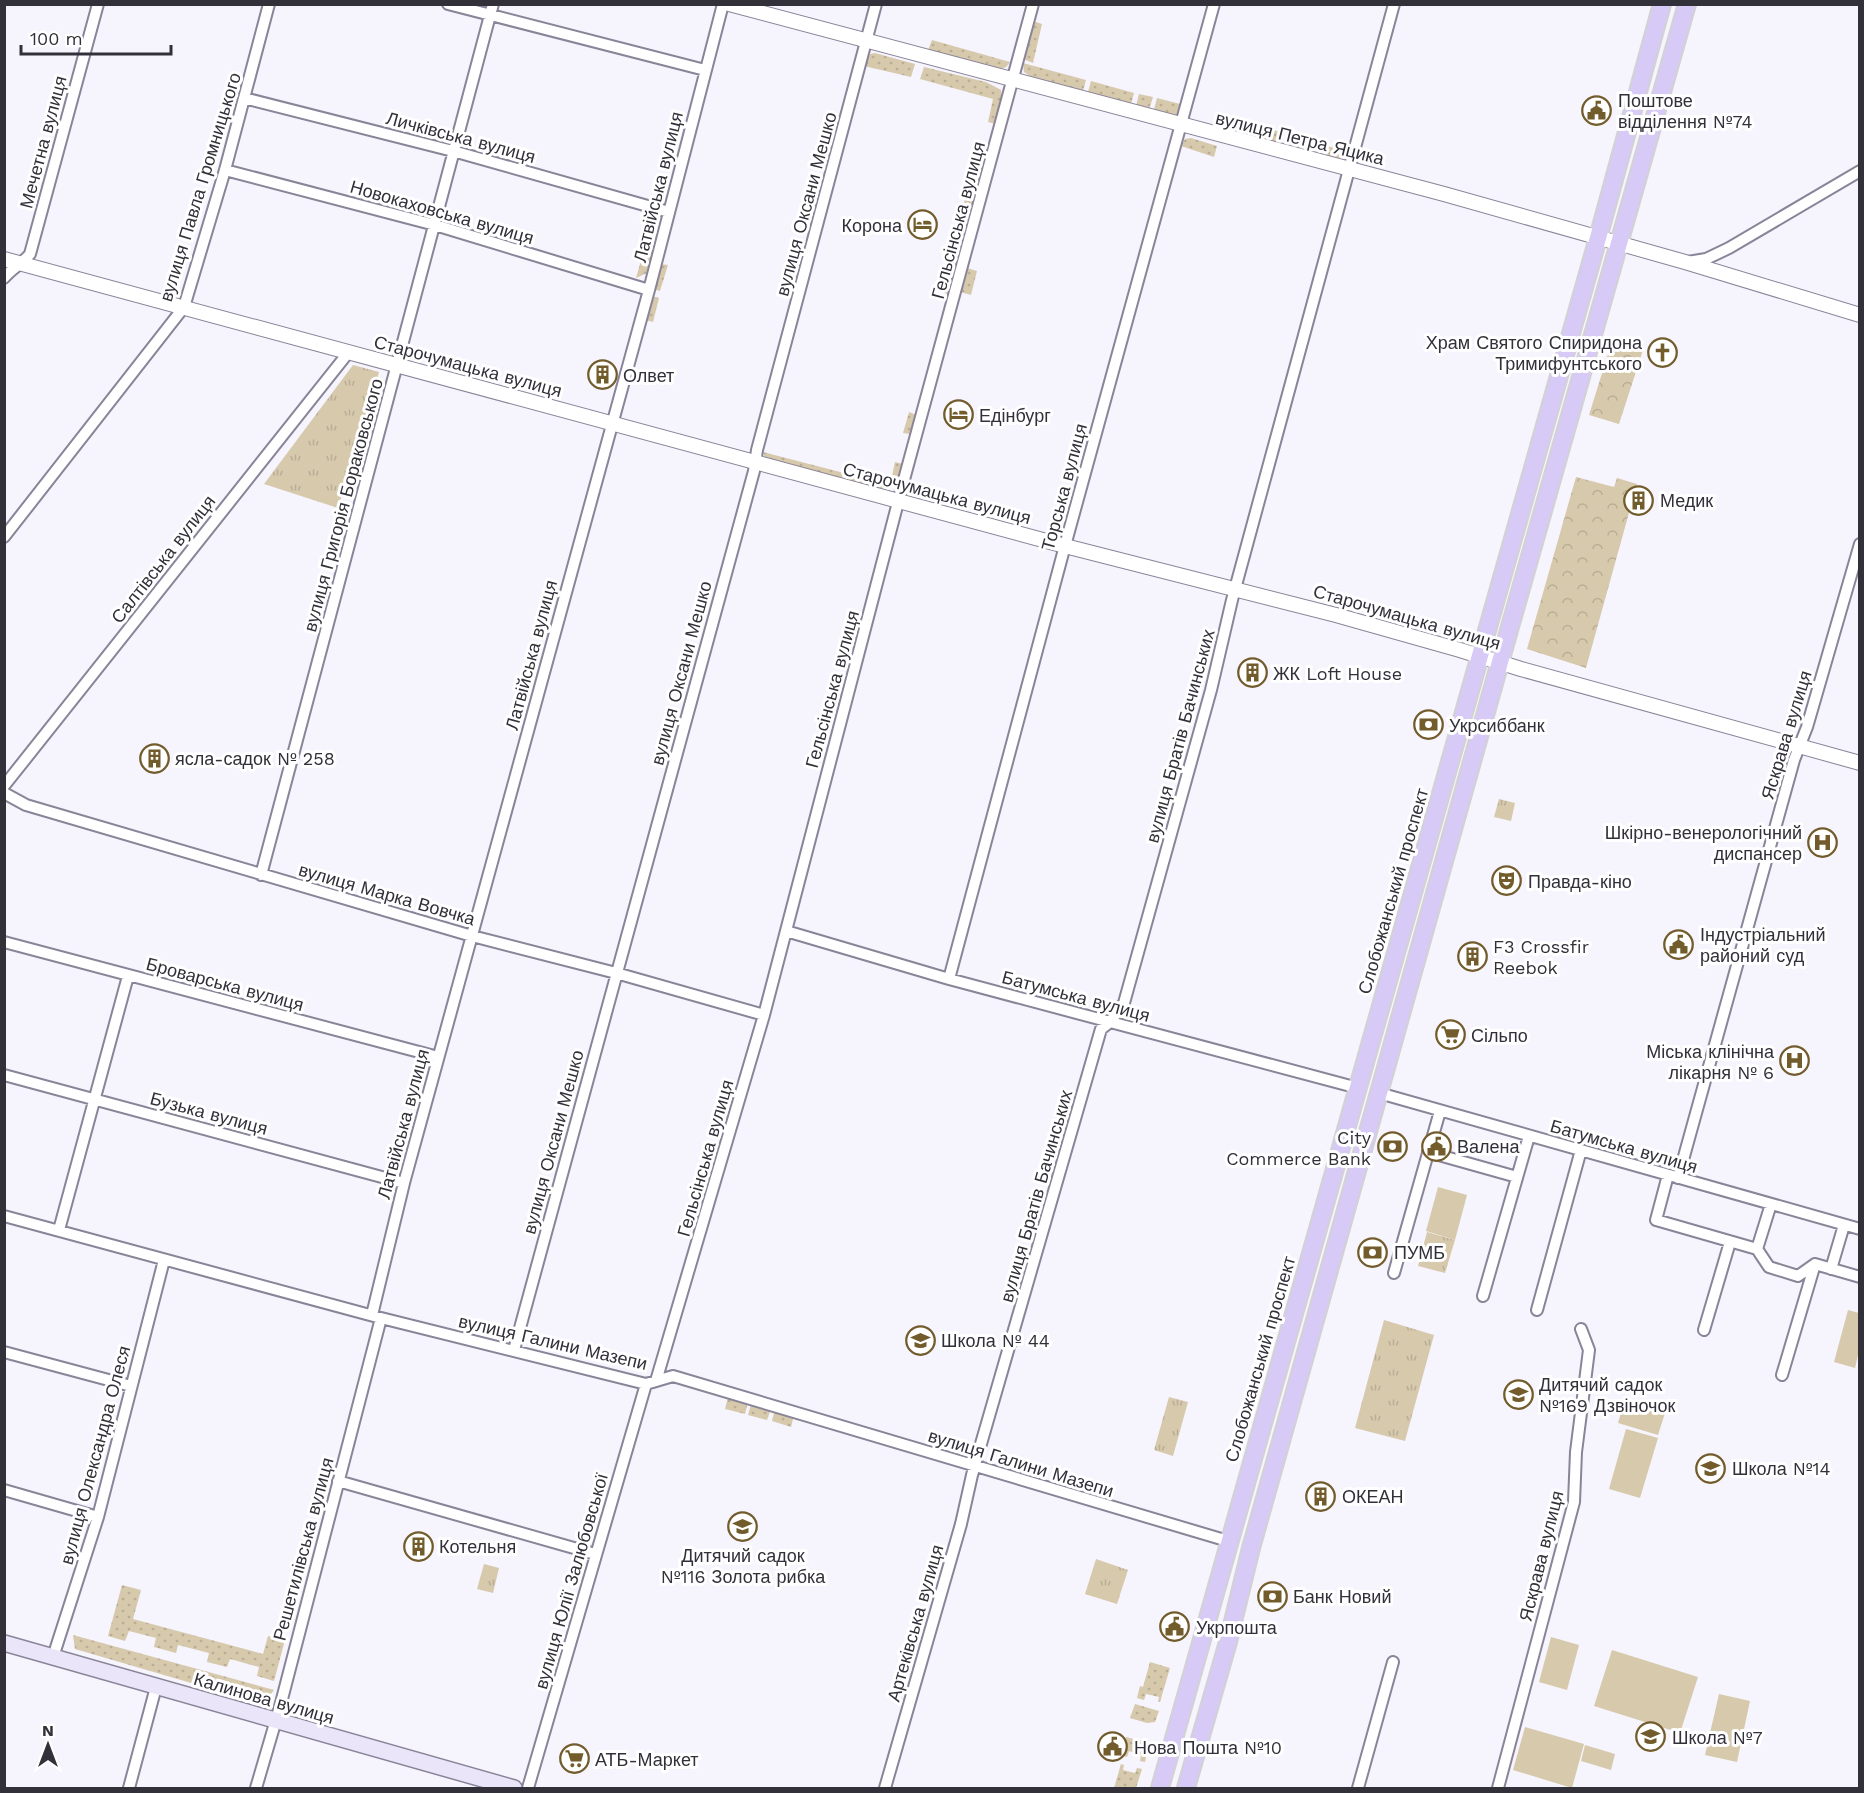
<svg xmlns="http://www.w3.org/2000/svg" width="1864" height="1793" viewBox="0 0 1864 1793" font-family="'Work Sans',sans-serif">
<defs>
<pattern id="grass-dots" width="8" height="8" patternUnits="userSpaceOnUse" patternTransform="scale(1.5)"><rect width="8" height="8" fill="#d7c9ac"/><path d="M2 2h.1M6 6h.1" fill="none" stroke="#b9ad95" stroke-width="1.8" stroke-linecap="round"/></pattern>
<pattern id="forest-crowns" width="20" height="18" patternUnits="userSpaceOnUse" patternTransform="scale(1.5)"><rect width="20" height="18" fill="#d7c9ac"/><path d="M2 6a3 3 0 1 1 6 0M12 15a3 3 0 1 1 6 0" fill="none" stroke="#b9ad95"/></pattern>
<pattern id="park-tufts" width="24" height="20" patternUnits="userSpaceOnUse" patternTransform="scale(1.5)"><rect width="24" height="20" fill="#d7c9ac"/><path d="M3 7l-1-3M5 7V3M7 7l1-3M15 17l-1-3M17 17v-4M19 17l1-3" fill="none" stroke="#b9ad95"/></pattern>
</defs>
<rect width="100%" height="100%" fill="#f6f4fd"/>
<!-- grass -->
<path fill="url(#grass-dots)" d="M1033,21l9,3 -9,39 -10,-4z
M932,40l78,22c-3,5 -6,7 -12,7 -21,-2 -49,-13 -70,-19z
M875,53l40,11 -4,13 -47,-11 6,-12z
M1023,63l63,17 -3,11 -53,-15 -6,-4z
M924,67l62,15 15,8 1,10 -6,24 -8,-2 5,-23 -73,-20z
M1091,81l43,12 -3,11 -43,-12z
M1139,94l14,3 -4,13 -13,-4z
M1157,98l27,7 -2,8 -6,5 -23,-5z
M1245,123l20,6 -2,9 -21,-6z
M1269,129l16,4 -3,11 -15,-4z
M1191,138l26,8 -3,11 -33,-11 4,-7z
M1311,142l27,7h11l-3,7 -8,2 -29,-9z
M979,154l9,2 -6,22 -10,-2z
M969,186l9,2 -4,17 -10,-2z
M645,247l9,2 -7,24 -11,5z
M660,264l8,1 -8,26 -7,-2z
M967,268l10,3 -6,24 -11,-3z
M946,275l9,3 -4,17 -10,-3z
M651,296l8,2 -6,24 -8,-2z
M909,412l7,3 -6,19 -7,-1z
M763,452l81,21 -3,6 -76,-21z
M895,462l8,2 -7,19 -5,-2z
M850,474l42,12c-14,7 -30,-1 -44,-5z
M728,1397l20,5 -3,12 -20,-5z
M751,1404l20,5 -4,11 -19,-5z
M775,1409l19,6 -3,12 -19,-6z
M122,1585l19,5 -8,29 130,35 5,-18 17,4 -11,41 -17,-5 2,-9 -29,-8 -3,8 -20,-5 2,-9 -31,-8 -2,8 -22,-6 2,-9 -27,-7 -4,10 -17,-5z
M73,1635l201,55 -11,14 -188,-55z
M1150,1662l20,6 -10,34h-2l1,-5 -13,-3 -2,6 -7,-2 3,-12 3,1z
M1135,1704l24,7 -4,11 -8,1 -17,-5z
M1126,1737l19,5 3,6 -3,14 -5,-1 1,-6 -12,-4 -2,6 -7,-2z
M1121,1764l3,1 -1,5 12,3 2,-5 5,1 -6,19h-22z"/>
<!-- forest -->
<path fill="url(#forest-crowns)" d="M1613,338l31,9 -25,77 -30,-9z
M1576,477l38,10 3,-9 20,6 -51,184 -59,-19z"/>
<!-- park -->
<path fill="url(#park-tufts)" d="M353,365l26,7 -41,136 -74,-24z
M1499,799l16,4 -4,18 -17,-4z
M1427,1232l28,8 -10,33 -27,-7z
M1384,1320l50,15 -29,106 -50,-13z
M1169,1397l19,5 -15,54 -19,-6z
M1096,1559l32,11 -11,34 -32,-10z
M484,1564l15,4 -6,25 -16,-4z"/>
<!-- pitch -->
<path fill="#d7c9ac" d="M1438,1187l29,8 -12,45 -29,-9z
M1848,1310l11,3v38l-4,17 -21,-6z
M1624,1402l41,11 -7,22 -40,-12z
M1626,1429l32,9 -18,60 -31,-9z
M1551,1637l28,8 -12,45 -28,-8z
M1612,1650l86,27 -18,56 -86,-27z
M1719,1694l31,7 -13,61 -32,-7z
M1525,1727l59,17 -12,44 -59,-18z
M1585,1745l30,9 -4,16 -30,-9z"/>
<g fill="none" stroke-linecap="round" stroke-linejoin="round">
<defs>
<path id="minor" d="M448,4l257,66
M244,98l209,53 216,61
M225,170l210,55 214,65
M1688,262l18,-3 23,-11 131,-77
M4,278c8,-10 18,-14 26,-24l68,-250
M4,537l180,-230 41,-137 44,-166
M4,786l344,-433
M4,793l22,12 446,131 144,37 148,42
M261,875l232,-871
M786,931l163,48 409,109
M4,942l434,115
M949,979l114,-426 151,-549
M4,1075l400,108
M1379,1093l481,136
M1428,1152l89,25
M1668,1175l-12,45 101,29 12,18 29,9 17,-12 45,13
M1678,1178l116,-418 13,-33 53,-183
M4,1216l377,102 265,66 27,-8 555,165
M59,1230l69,-254
M1757,1249l14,-45
M1831,1269l13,-44
M1394,1273l46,-162
M1483,1296l46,-160
M1537,1310l44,-160
M372,1315l32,-132 245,-893 74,-286
M1704,1330l26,-88
M514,1350l240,-879 3,-21 119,-446
M4,1352l127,34
M1782,1375l33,-111
M656,1381l108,-366 138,-528 131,-483
M338,1481l257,73
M4,1490l94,27
M53,1657l45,-140 66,-257
M129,1788l27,-101
M256,1788l25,-85 100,-385
M528,1788l118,-404
M885,1788l76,-264 11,-49 129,-446 9,-7 14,-19 87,-313 21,-90 162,-596
M1358,1788l35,-126
M1498,1788l76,-286 2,-50 13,-102 -8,-21"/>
<path id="tertiary" d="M729,4l715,190 241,68 175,53
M4,259l1061,287 271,69 124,35 61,19 339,94"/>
<path id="secondary" d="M4,1643l510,145"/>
<path id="primary" d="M1160,1788l438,-1550 64,-234
M1186,1788l42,-146 23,-94 249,-886 187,-658"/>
</defs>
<!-- minor casing -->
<use href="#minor" stroke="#898498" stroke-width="14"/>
<!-- tertiary casing -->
<use href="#tertiary" stroke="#898498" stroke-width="16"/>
<!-- secondary casing -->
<use href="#secondary" stroke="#898498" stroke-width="18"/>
<!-- primary casing -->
<use href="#primary" stroke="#d2d1d3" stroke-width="20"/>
<!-- minor -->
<use href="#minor" stroke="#fff" stroke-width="10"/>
<!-- tertiary -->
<use href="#tertiary" stroke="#fff" stroke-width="14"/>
<!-- secondary -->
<use href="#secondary" stroke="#ebe5fa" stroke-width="15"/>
<!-- primary -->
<use href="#primary" stroke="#d7caf6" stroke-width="16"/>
</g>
<!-- icons -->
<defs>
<symbol id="civic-ring" viewBox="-11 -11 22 22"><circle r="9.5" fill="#fff" stroke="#725c2c" stroke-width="1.5"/><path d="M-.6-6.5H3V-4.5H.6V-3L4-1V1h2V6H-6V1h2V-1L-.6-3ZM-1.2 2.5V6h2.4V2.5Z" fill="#725c2c"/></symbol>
<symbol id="hotel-ring" viewBox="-11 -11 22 22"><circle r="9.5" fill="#fff" stroke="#725c2c" stroke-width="1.5"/><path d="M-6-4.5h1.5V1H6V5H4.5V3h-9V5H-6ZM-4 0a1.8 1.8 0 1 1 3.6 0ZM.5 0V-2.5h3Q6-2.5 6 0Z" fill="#725c2c"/></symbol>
<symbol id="church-ring" viewBox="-11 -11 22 22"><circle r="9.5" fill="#fff" stroke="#725c2c" stroke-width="1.5"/><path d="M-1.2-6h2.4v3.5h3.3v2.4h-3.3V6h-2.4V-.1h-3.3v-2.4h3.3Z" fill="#725c2c"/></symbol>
<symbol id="building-ring" viewBox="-11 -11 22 22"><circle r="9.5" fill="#fff" stroke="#725c2c" stroke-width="1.5"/><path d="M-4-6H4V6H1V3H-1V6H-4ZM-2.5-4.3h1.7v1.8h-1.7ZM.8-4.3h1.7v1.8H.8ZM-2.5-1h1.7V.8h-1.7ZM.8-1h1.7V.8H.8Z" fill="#725c2c"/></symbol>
<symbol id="bank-ring" viewBox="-11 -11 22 22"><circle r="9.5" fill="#fff" stroke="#725c2c" stroke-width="1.5"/><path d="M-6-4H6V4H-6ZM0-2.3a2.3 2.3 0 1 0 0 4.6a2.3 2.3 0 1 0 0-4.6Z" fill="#725c2c"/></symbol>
<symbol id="hospital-ring" viewBox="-11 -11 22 22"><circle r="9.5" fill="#fff" stroke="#725c2c" stroke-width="1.5"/><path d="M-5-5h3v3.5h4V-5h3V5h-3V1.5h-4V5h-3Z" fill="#725c2c"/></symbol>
<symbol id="theatre-ring" viewBox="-11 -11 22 22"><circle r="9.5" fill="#fff" stroke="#725c2c" stroke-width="1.5"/><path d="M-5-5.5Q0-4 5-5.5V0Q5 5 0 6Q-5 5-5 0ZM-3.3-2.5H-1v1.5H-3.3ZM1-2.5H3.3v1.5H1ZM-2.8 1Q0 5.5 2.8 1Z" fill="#725c2c"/></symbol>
<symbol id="supermarket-ring" viewBox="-11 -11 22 22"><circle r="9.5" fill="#fff" stroke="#725c2c" stroke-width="1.5"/><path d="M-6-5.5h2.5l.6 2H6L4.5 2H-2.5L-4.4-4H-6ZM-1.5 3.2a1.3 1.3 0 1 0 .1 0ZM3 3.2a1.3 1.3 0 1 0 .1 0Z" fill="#725c2c"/></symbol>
<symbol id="school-ring" viewBox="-11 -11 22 22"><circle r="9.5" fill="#fff" stroke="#725c2c" stroke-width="1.5"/><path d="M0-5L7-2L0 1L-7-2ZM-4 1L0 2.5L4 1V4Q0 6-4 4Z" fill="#725c2c"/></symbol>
</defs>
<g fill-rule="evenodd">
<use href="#civic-ring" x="1580" y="94" width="33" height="33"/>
<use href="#hotel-ring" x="906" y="208" width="33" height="33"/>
<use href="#church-ring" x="1646" y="336" width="33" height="33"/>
<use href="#building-ring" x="586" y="358" width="33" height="33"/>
<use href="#hotel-ring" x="942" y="398" width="33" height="33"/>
<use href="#building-ring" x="1622" y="484" width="33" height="33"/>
<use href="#building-ring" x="1236" y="656" width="33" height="33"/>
<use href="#bank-ring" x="1412" y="708" width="33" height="33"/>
<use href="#building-ring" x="138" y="742" width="33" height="33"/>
<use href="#hospital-ring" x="1806" y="826" width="33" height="33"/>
<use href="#theatre-ring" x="1490" y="864" width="33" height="33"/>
<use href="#civic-ring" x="1662" y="928" width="33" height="33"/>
<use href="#building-ring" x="1456" y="940" width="33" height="33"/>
<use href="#supermarket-ring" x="1434" y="1018" width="33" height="33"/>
<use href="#hospital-ring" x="1778" y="1044" width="33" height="33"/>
<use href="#civic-ring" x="1420" y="1130" width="33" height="33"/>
<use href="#bank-ring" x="1376" y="1130" width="33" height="33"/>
<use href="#bank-ring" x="1356" y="1236" width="33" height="33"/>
<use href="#school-ring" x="904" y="1324" width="33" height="33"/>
<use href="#school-ring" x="1502" y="1378" width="33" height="33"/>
<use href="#school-ring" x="1694" y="1452" width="33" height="33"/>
<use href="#building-ring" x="1304" y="1480" width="33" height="33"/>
<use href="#school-ring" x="726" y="1510" width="33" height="33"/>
<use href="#building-ring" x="402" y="1530" width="33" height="33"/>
<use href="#bank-ring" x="1256" y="1580" width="33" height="33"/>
<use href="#civic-ring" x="1158" y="1610" width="33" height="33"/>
<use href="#school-ring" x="1634" y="1720" width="33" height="33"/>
<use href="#civic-ring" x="1096" y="1730" width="33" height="33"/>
<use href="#supermarket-ring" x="558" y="1742" width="33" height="33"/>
</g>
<g text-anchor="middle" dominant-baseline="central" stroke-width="6" stroke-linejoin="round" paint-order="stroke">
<!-- poi labels -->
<g font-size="18" fill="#323038" stroke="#fff" text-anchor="start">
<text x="1618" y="100">Поштове<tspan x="1618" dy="21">відділення №74</tspan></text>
<text x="902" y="225" text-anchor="end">Корона</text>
<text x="1642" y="342" text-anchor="end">Храм Святого Спиридона<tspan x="1642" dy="21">Тримифунтського</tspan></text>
<text x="623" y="375">Олвет</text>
<text x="979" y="415">Едінбург</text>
<text x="1660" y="500">Медик</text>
<text x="1273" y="673">ЖК Loft House</text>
<text x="1449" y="725">Укрсиббанк</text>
<text x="175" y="758">ясла-садок № 258</text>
<text x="1802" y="832" text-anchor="end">Шкірно-венерологічний<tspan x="1802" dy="21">диспансер</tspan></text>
<text x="1528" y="881">Правда-кіно</text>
<text x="1700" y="934">Індустріальний<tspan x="1700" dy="21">районий суд</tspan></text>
<text x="1493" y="946">F3 Crossfir<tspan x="1493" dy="21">Reebok</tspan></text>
<text x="1471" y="1035">Сільпо</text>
<text x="1774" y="1051" text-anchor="end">Міська клінічна<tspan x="1774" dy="21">лікарня № 6</tspan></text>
<text x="1371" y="1137" text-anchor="end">City<tspan x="1371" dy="21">Commerce Bank</tspan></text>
<text x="1457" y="1146">Валена</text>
<text x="1394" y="1252">ПУМБ</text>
<text x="941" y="1340">Школа № 44</text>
<text x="1539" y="1384">Дитячий садок<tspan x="1539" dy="21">№169 Дзвіночок</tspan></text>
<text x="1732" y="1468">Школа №14</text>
<text x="1342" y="1496">ОКЕАН</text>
<text x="439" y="1546">Котельня</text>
<text x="743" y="1555" text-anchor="middle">Дитячий садок<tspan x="743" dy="21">№116 Золота рибка</tspan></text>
<text x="1293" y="1596">Банк Новий</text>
<text x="1196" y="1627">Укрпошта</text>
<text x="1672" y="1737">Школа №7</text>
<text x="1134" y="1747">Нова Пошта №10</text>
<text x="595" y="1759">АТБ-Маркет</text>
</g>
<!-- street labels -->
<g font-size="18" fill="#323038" stroke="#fff">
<text transform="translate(461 137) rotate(15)">Личківська вулиця</text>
<text transform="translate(1300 138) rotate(14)">вулиця Петра Яцика</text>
<text transform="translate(43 142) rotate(-75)">Мечетна вулиця</text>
<text transform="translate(200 187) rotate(-73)">вулиця Павла Громницького</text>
<text transform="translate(658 187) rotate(-76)">Латвійська вулиця</text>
<text transform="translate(806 204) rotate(-75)">вулиця Оксани Мешко</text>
<text transform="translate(442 212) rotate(16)">Новокаховська вулиця</text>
<text transform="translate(958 220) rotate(-75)">Гельсінська вулиця</text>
<text transform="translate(468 366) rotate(15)">Старочумацька вулиця</text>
<text transform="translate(1064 487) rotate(-75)">Торська вулиця</text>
<text transform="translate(937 493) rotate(15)">Старочумацька вулиця</text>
<text transform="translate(343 505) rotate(-75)">вулиця Григорія Бораковського</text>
<text transform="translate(163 559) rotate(-52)">Салтівська вулиця</text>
<text transform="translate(1407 617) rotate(16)">Старочумацька вулиця</text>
<text transform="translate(531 655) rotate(-75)">Латвійська вулиця</text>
<text transform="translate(681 673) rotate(-75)">вулиця Оксани Мешко</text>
<text transform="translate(832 689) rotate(-75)">Гельсінська вулиця</text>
<text transform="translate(1786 735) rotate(-73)">Яскрава вулиця</text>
<text transform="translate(1180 736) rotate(-75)">вулиця Братів Бачинських</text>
<text transform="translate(1393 891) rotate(-74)">Слобожанський проспект</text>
<text transform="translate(387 894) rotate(16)">вулиця Марка Вовчка</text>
<text transform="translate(225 984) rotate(15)">Броварська вулиця</text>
<text transform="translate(1076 996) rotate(15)">Батумська вулиця</text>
<text transform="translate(209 1113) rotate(15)">Бузька вулиця</text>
<text transform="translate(403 1124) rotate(-75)">Латвійська вулиця</text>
<text transform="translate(553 1142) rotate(-75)">вулиця Оксани Мешко</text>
<text transform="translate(1624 1146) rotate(16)">Батумська вулиця</text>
<text transform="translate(705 1158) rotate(-74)">Гельсінська вулиця</text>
<text transform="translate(1036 1196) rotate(-74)">вулиця Братів Бачинських</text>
<text transform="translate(553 1342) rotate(13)">вулиця Галини Мазепи</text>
<text transform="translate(1260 1359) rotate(-74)">Слобожанський проспект</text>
<text transform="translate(95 1455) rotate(-75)">вулиця Олександра Олеся</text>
<text transform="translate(1021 1463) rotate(17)">вулиця Галини Мазепи</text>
<text transform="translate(303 1549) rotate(-75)">Решетилівська вулиця</text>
<text transform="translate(1541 1556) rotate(-76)">Яскрава вулиця</text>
<text transform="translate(571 1581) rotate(-74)">вулиця Юлії Залюбовської</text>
<text transform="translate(915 1623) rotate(-74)">Артеківська вулиця</text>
<text transform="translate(264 1698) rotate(16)">Калинова вулиця</text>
</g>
</g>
<!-- border -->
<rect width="1864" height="1793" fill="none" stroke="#323038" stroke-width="12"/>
<!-- north arrow -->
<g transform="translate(48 1745)" stroke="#ffffff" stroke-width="4.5" paint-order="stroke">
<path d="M0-4.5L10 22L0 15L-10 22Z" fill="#323038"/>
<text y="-9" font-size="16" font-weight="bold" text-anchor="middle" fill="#323038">N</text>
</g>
<!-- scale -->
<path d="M21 45v9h150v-9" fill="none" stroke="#323038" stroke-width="3"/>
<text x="30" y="45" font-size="18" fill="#323038" stroke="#ffffff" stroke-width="4.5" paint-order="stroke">100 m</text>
</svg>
